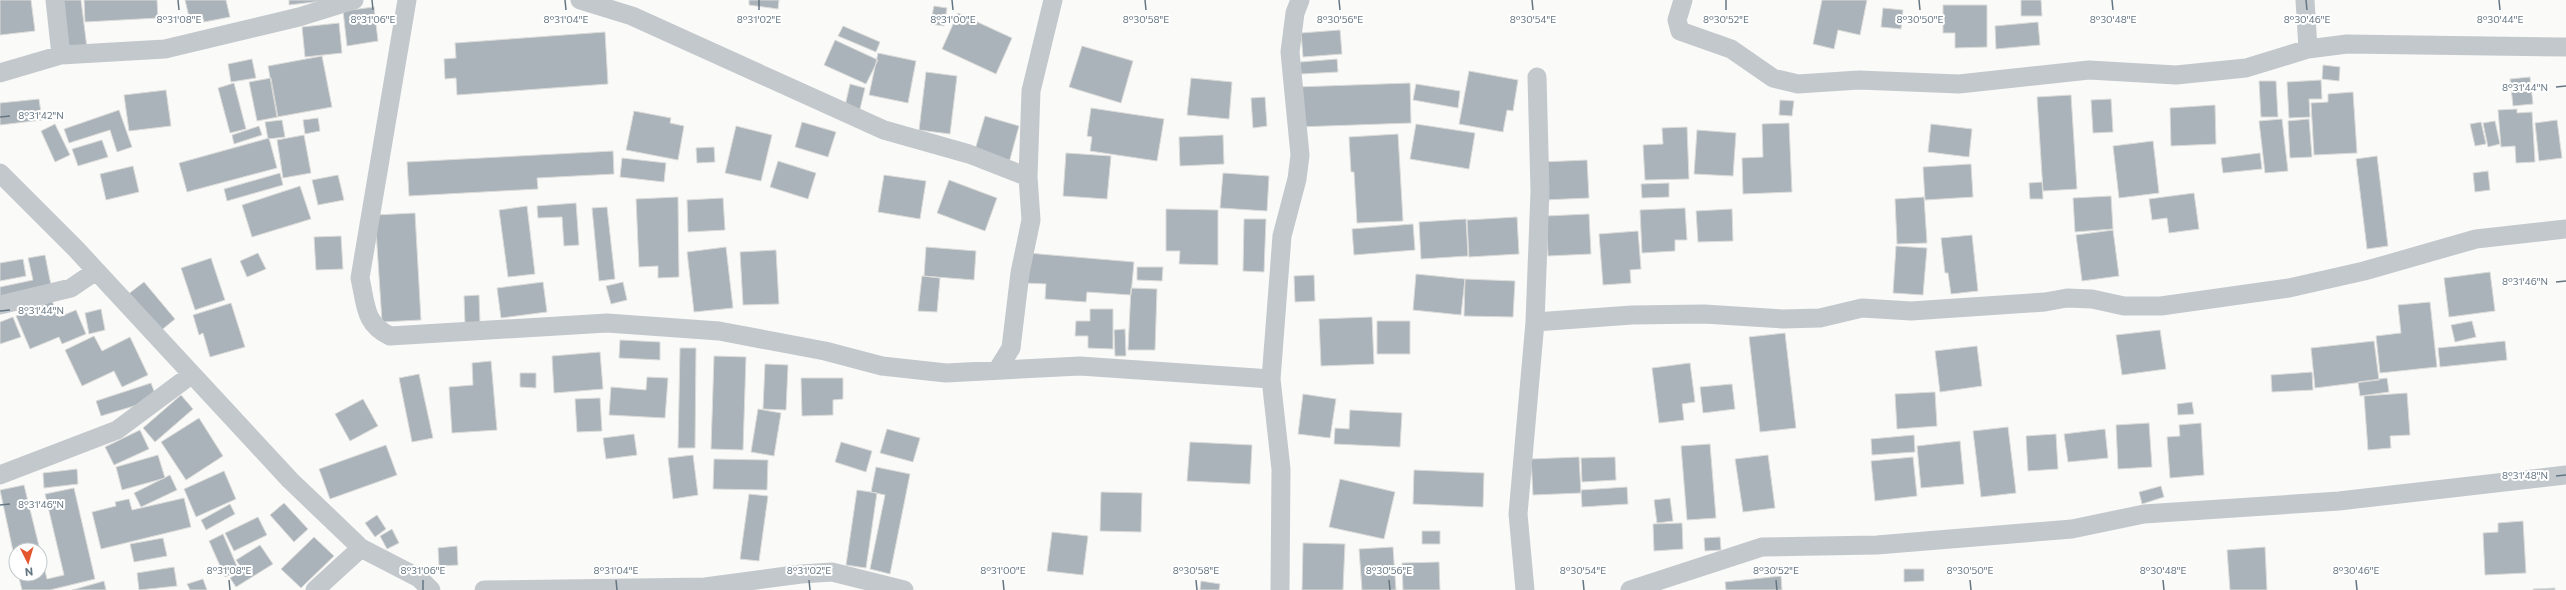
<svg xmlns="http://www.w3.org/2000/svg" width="2566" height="590" viewBox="0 0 2566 590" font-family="Commissioner,sans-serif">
<rect width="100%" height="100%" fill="#fafaf8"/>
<!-- building -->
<path fill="#aab3b9" stroke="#dcdcda" d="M0,0h31l4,31 -35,4z
M61,0h20l6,48 -19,3z
M84,0h73l1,18 -73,4z
M185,0h41l4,17 -26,5 -1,-4 -13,3z
M289,0h42l-42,5z
M749,0h30l-1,9 -29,-4z
M1822,0h45l-7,35 -22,-5 -4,19 -21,-5z
M2021,0h20l1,16h-21z
M1943,5h44v42l-32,1v-15h-12z
M934,6l13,2 -3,18 -14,-2z
M374,7l4,34 -31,5 -4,-35z
M1883,8l20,2 -2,19 -20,-2z
M958,13l54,25 -16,36 -54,-25z
M2038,22l2,23 -44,4 -1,-23z
M339,23l3,30 -37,4 -3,-30z
M843,26l37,16 -4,10 -38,-16z
M1340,30l2,24 -39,3 -2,-24z
M605,32l3,52 -151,11 -1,-17 -11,1 -1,-20 12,-1 -1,-15z
M835,40l43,20 -12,24 -42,-19z
M1082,46l51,15 -12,42 -52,-16z
M878,53l38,8 -8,42 -39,-8z
M322,56l10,51 -55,10 -9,-51z
M252,59l4,19 -25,4 -3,-18z
M1337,59l1,13 -37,2 -1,-12z
M2323,65l17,2 -1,14 -17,-2z
M1469,71l49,9 -5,31 -6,-1 -4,22 -44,-8z
M926,72l31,4 -7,58 -31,-4z
M2530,77l3,27 -20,2 -3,-27z
M271,78l7,39 -21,4 -8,-39z
M1191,78l41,4 -3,37 -42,-4z
M2321,80l1,19h-13l1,18 -21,1 -2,-36z
M2259,81h17l2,36h-17z
M234,83l12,46 -16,4 -12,-45z
M1410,83l1,40 -114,4 -1,-40z
M850,84l15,4 -5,21 -15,-3z
M1416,84l44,7 -2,17 -45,-8z
M166,90l5,36 -42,5 -5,-36z
M2353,92l4,61 -43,2 -3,-52 17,-1v-8z
M2071,95l6,94 -34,2 -6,-94z
M1265,97l2,29 -14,2 -2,-30z
M39,99l3,21 -42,5v-22z
M2111,99l2,33 -20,1 -2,-33z
M1780,100l14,1 -2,15 -13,-1z
M2215,105l1,39 -45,2 -1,-38z
M1091,108l73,11 -7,42 -67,-10 2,-14 -5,-1z
M2517,109v4l15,-1 3,50 -19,1 -1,-17 -14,1 -3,-37z
M119,110l13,37 -15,5 -7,-22 -41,13 -5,-14z
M634,111l37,7 -1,5 14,3 -6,34 -52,-10z
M985,116l34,10 -10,37 -35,-10z
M318,118l2,13 -15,3 -2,-14z
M2282,119l6,52 -23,2 -6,-52z
M2309,119l3,38 -22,1 -2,-37z
M282,120l3,17 -17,2 -3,-17z
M2557,120l5,38 -23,3 -4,-38z
M2495,121l5,23 -12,3 -5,-24z
M802,122l34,10 -8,25 -33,-10z
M2481,122l5,22 -11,2 -5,-22z
M1789,123l3,69 -49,2 -1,-36 21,-1 -1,-33z
M55,124l15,31 -15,7 -14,-31z
M1416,124l59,9 -6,36 -59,-10z
M1931,124l41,5 -3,28 -41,-5z
M259,126l3,9 -28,9 -2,-9z
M736,126l36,9 -11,46 -36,-8z
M1687,127l2,52 -44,1 -2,-35 20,-1 -1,-16z
M1697,130l39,3 -3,43 -39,-2z
M1398,134l5,87 -46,2 -3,-51h-3l-2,-35z
M304,135l7,38 -28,5 -6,-38z
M1223,135l1,29 -44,2 -1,-29z
M269,138l8,30 -90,24 -8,-29z
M102,140l6,17 -30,9 -6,-17z
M2153,141l6,52 -40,5 -6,-52z
M714,147l1,15 -18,1 -1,-15z
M613,151l1,23 -77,4 1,11 -129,7 -2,-34z
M1066,153l45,3 -4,43 -44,-3z
M2260,153l2,16 -39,4 -2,-15z
M2377,156l11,90 -21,3 -11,-90z
M622,158l44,5 -2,19 -44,-5z
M1587,160l2,38 -45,2 -2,-38z
M778,161l38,12 -8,26 -38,-12z
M1971,164l2,33 -48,3 -2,-33z
M133,166l6,26 -33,8 -6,-26z
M2488,171l2,19 -15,2 -2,-19z
M280,173l3,12 -56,16 -3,-12z
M1223,173l46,3 -2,35 -47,-3z
M338,175l6,25 -26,5 -6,-25z
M884,175l42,6 -6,38 -42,-7z
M949,180l48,18 -12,33 -48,-18z
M2042,182l1,17h-13l-1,-16z
M1669,183v14l-27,1 -1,-14z
M300,186l11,33 -59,18 -10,-32z
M2194,193l5,36 -30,4 -2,-15 -15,2 -3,-21z
M2111,196l2,33 -38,3 -2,-34z
M678,197l1,80 -21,1v-12l-19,1 -3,-68z
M1924,197l3,46 -30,1 -2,-45z
M723,198l2,32 -37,2 -1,-32z
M576,203l3,42 -15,1 -2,-29 -24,1 -1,-12z
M527,206l8,68 -27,3 -9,-67z
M607,207l8,72 -16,2 -7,-73z
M1685,208l2,32h-12v11l-33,2 -2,-43z
M1166,209l52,1v55l-39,-1 1,-13h-14z
M1732,209l1,32 -35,1 -2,-31z
M415,213l6,107 -39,2 -7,-107z
M1589,214l2,40 -43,2 -2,-40z
M1517,217l2,37 -50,3 -2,-37z
M1244,219h22l-2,53 -21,-1z
M1466,219l2,37 -47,3 -2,-37z
M1413,224l2,26 -61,5 -2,-26z
M2113,230l6,46 -37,5 -6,-46z
M1638,231l3,38 -11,1 1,13 -28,2 -4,-51z
M1972,235l6,56 -27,3 -3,-21h-3l-4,-35z
M341,236l2,33 -27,1 -2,-33z
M1896,246l31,2 -4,47 -30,-2z
M726,247l7,61 -39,4 -7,-60z
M926,247l50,4 -2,29 -50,-4z
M776,250l3,54 -36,1 -3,-53z
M258,253l8,16 -19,8 -7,-16z
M1028,253l106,9 -3,33 -44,-3 -1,10 -41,-3 1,-15 -21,-1z
M45,255l7,35 -52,10v-13l33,-7 -5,-22z
M211,258l14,42 -30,10 -14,-42z
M23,259l3,17 -26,5v-18z
M1137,267h26l-1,14 -25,-1z
M2490,272l5,39 -46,6 -5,-39z
M1416,274l49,5 -4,36 -48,-5z
M1314,275l1,26 -20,1 -1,-26z
M922,276l18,2 -3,34 -19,-1z
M1465,279l50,2 -2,36 -49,-1z
M144,282l31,37 -17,14 -31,-38z
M543,282l4,30 -46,6 -4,-30z
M623,282l4,18 -16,4 -5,-18z
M1131,288l26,1 -2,61h-27z
M479,295l1,28 -15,1 -1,-28z
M52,301l7,16 17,-7 10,24 -24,10 -3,-7 -29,12 -14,-33z
M2430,302l7,65 -57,6 -4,-37 25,-3 -3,-28z
M231,303l14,44 -35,10 -7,-24 -4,2 -6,-20z
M101,309l4,21 -16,4 -4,-21z
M1090,309h23v40l-25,-1v-12h-13l1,-15h14z
M13,317l8,20 -21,7v-22z
M1372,317l2,47 -53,2 -2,-47z
M1377,321h33v33h-33z
M2472,321l4,16 -21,5 -4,-17z
M1125,329l1,27h-11l-1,-26z
M2160,330l6,39 -44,6 -6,-40z
M1785,333l11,95 -36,4 -11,-95z
M94,336l8,15 28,-14 18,38 -26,12 -8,-16 -32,15 -17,-36z
M620,340l40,2v18l-41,-2z
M2374,341l5,39 -64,8 -4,-40z
M2505,341l2,19 -67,7 -2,-19z
M1977,346l5,40 -42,6 -5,-41z
M680,348h16l-1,100h-17z
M600,352l3,37 -49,4 -2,-37z
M714,356l32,1 -3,93 -32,-1z
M491,361l6,69 -45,3 -3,-46 24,-2 -1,-22z
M1690,363l5,39 -13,2 2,16 -25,3 -7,-55z
M765,364l23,1 -2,45 -23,-1z
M2312,372l1,18 -41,2 -1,-17z
M520,373h16v15l-16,-1z
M419,374l14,64 -21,4 -13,-64z
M647,377l21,1 -3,40 -56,-3 2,-28 35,3z
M801,378h42v21l-10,1v15l-31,1z
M2387,378l2,14 -29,4 -2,-14z
M151,383l6,16 -56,17 -5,-15z
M1732,384l3,25 -32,4 -3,-26z
M1935,392l2,34 -40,3 -2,-35z
M2407,393l3,42 -20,1 1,12 -23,2 -4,-54z
M1303,394l33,5 -6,39 -32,-4z
M181,395l12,14 -38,33 -12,-14z
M600,398l2,33 -25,1 -2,-33z
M363,399l15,27 -28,15 -15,-27z
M2192,402l2,12 -16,1 -1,-11z
M758,409l23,4 -7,43 -23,-4z
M1350,410l52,3 -2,34 -66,-3 1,-16 14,1z
M199,418l24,38 -37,24 -25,-38z
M2149,423l3,44 -34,2 -2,-44z
M2201,423l3,52 -34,3 -3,-41 13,-1 -1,-11z
M2008,427l8,66 -35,4 -8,-66z
M887,429l33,9 -7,24 -33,-9z
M2105,429l3,29 -40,4 -4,-28z
M140,430l9,19 -35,16 -9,-18z
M634,434l3,21 -31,4 -3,-21z
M2056,434l2,35 -30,2 -2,-35z
M1914,435l1,17 -43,3 -1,-16z
M1960,441l4,43 -43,4 -4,-42z
M841,442l31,9 -6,21 -31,-10z
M1190,442l62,3 -2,39 -63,-3z
M1710,444l6,74 -29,2 -6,-74z
M386,445l11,30 -67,24 -11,-30z
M158,455l7,23 -43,12 -6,-23z
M693,455l5,40 -25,4 -5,-41z
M1768,455l7,53 -32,4 -8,-53z
M1579,457l2,36 -48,2 -2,-36z
M1615,457l1,23 -34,2 -1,-24z
M1913,457l4,39 -42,5 -4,-40z
M714,459l54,1 -1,30 -54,-1z
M876,467l34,7 -20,100 -20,-5 15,-74 -14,-3z
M77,469l1,15 -34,4 -1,-15z
M1414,470l70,3 -1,34 -70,-3z
M224,471l12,28 -40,18 -12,-28z
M170,475l7,15 -36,17 -7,-14z
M1340,479l55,13 -11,47 -55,-12z
M24,485l16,65h-24v15l-16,-75z
M2161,486l3,11 -22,7 -3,-12z
M1627,487l1,17 -46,3 -1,-17z
M74,488l21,91 -45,11h-28l-4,-16h22v-23l7,28 17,-4 -19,-81z
M857,490l20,3 -11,75 -20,-3z
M1101,492l41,1 -1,39 -41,-1z
M749,494l19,2 -9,65 -19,-2z
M184,498l7,29 -90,22 -9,-37 24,-6 -1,-4 14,-3 3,11z
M1670,498l3,23 -16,2 -3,-23z
M284,503l24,26 -14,13 -24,-27z
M230,504l5,10 -29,16 -5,-10z
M377,515l9,14 -11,8 -10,-14z
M258,517l9,18 -33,16 -9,-18z
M2523,521l3,52 -41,2 -2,-42 15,-1v-9z
M1682,523l1,26 -29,2 -1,-27z
M392,529l7,14 -12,6 -7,-13z
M1422,531h18v13h-18z
M1052,532l36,4 -5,39 -36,-4z
M223,534l16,37 -14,6 -16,-36z
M314,537l20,19 -33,32 -20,-19z
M1720,537l1,13 -16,1 -1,-13z
M163,538l4,18 -33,6 -4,-18z
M1303,543l42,1 -2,46h-41z
M260,545l13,19 -37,23 -6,-9 13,-8 -7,-10z
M457,546l1,19 -19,1 -1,-18z
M1393,547l3,43h-34l-3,-41z
M2265,547l2,43h-37l-3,-40z
M1439,562l1,28h-37l-1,-27z
M174,567l3,19 -38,4 -2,-17z
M1904,569h20v12l-20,1z
M1781,576l1,14h-56l-1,-8z
M203,579l4,11h-17l-3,-6z
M104,581l2,9h-34z
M1201,581l19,3 -1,6h-19z
M2555,588v2h-22v-1z"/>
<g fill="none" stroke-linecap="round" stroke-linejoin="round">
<!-- minor -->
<path stroke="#c3c8cc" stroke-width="19" d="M55,0l6,55
M407,0l-47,278c6,26 4,46 30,58l217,-13 112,8 106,20 57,15 64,7 134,-7 191,13 10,90 -1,121
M580,0l52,16 252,114 85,24 59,23
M1683,0l-6,20 3,11 51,18 42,29 25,6 61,-4 100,4 130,-14 87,5 70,-7 62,-19 39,-5 219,3
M2305,0l3,49
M0,73l61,-18 104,-6 134,-32 55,-17
M0,173l76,76 214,231 71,68 58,30 12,12
M0,305l71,-17 25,-17
M1535,322l97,-7 72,-1 79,5 37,-1 42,-10 49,3 134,-9 22,-4 25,1 32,7h37l128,-18 75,-17 112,-32 90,-10
M998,369l13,-21 9,-75 11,-53 -3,-43 3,-86 22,-91
M1271,379l11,-143 15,-57 3,-24 -10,-103 5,-39 5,-13
M0,475l117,-45 74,-55
M315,590l46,-42
M484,590l221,-3 96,-13 31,-2 72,18
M1525,590l-7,-76 17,-192 5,-131 -3,-114
M1630,590l132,-43 115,-2 195,-16 72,-15 195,-13 227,-26"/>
</g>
<!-- ticks -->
<path fill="none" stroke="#657683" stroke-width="1.5" d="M178,0l1,10M372,0l1,10M565,0l1,10M759,0v10M952,0l1,10M1145,0l1,10M1339,0l1,10M1532,0l1,10M1726,0v10M1919,0l1,10M2112,0l1,10M2306,0l1,10M2499,0l1,10M2556,87l10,-1M0,117l10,-1M2556,282l10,-1M0,311l10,-1M2556,476l10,-1M0,505l10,-1M229,580l1,10M423,580v10M616,580l1,10M809,580l1,10M1003,580l1,10M1196,580l1,10M1389,580l1,10M1583,580l1,10M1776,580l1,10M1970,580l1,10M2163,580l1,10M2356,580l1,10"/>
<g font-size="10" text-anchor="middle" fill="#657683" stroke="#fff" stroke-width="4" stroke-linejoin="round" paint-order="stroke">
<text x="179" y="23">8°31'08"E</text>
<text x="373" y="23">8°31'06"E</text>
<text x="566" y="23">8°31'04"E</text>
<text x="759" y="23">8°31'02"E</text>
<text x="953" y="23">8°31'00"E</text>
<text x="1146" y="23">8°30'58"E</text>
<text x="1340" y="23">8°30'56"E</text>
<text x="1533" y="23">8°30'54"E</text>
<text x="1726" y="23">8°30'52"E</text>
<text x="1920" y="23">8°30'50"E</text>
<text x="2113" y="23">8°30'48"E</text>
<text x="2307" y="23">8°30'46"E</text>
<text x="2500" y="23">8°30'44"E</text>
<text x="2525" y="91">8°31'44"N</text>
<text x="41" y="119">8°31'42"N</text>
<text x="2525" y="285">8°31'46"N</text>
<text x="41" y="314">8°31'44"N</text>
<text x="2525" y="479">8°31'48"N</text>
<text x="41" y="508">8°31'46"N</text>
<text x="229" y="574">8°31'08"E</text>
<text x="423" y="574">8°31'06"E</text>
<text x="616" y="574">8°31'04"E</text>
<text x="809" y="574">8°31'02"E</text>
<text x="1003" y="574">8°31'00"E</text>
<text x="1196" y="574">8°30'58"E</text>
<text x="1389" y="574">8°30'56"E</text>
<text x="1583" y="574">8°30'54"E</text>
<text x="1776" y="574">8°30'52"E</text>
<text x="1970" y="574">8°30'50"E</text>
<text x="2163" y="574">8°30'48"E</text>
<text x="2356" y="574">8°30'46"E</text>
</g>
<!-- north arrow -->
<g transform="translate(28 562) rotate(175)"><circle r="19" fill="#ffffff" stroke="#c1c8cd"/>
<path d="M0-3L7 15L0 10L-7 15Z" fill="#e4572e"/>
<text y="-6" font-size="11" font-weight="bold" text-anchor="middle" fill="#657683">N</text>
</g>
</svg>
